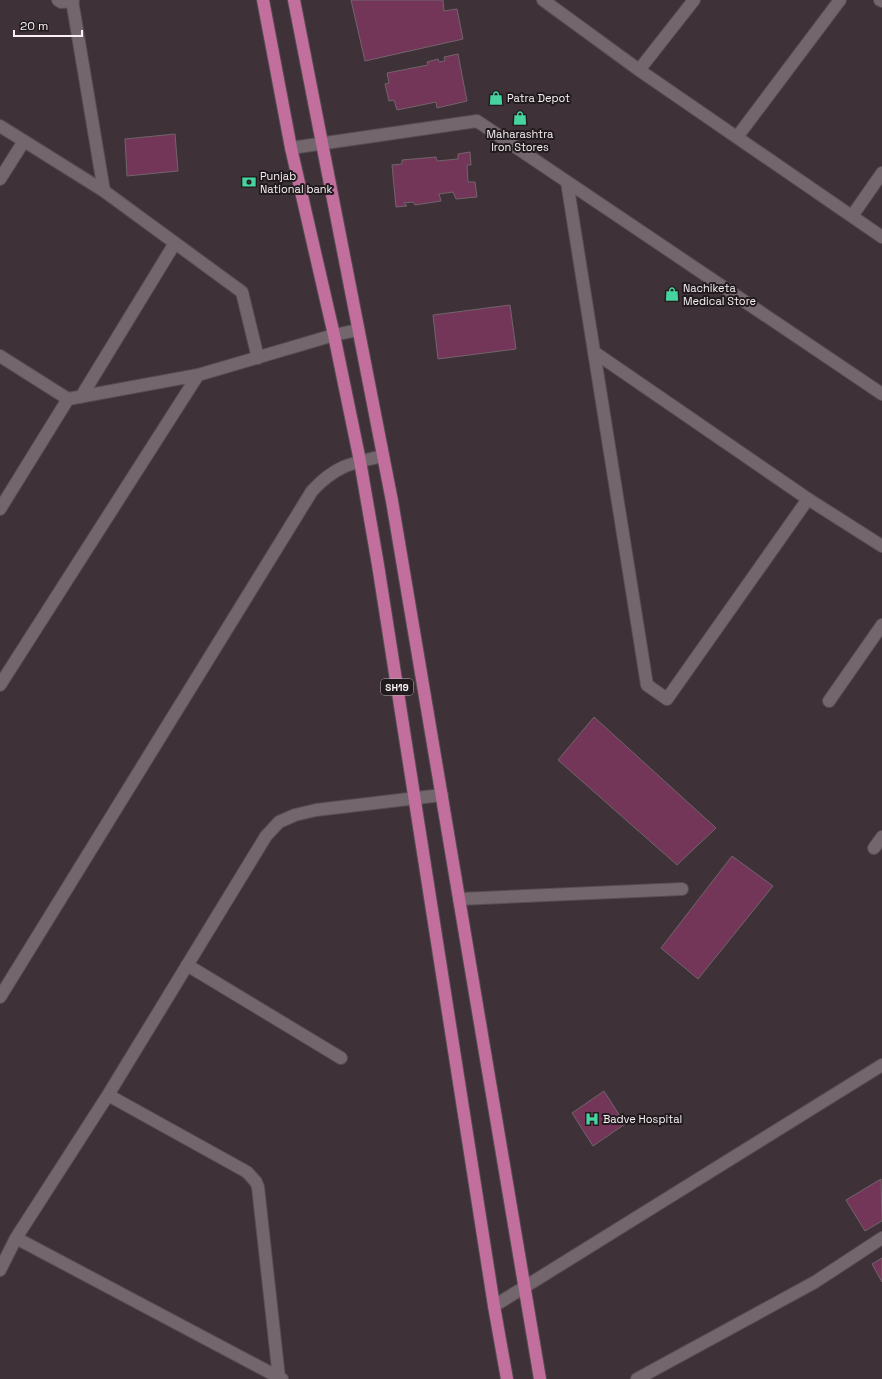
<svg xmlns="http://www.w3.org/2000/svg" width="882" height="1379" viewBox="0 0 882 1379" font-family="'Space Grotesk',sans-serif">
<rect width="100%" height="100%" fill="#3e3137"/>
<!-- building -->
<path fill="#733658" stroke="#72646b" d="M351,0h92l1,11 13,-2 6,30 -98,22z
M458,54l9,47 -30,7 -1,-6 -39,8 -3,-10 -5,1 -4,-17 4,-1 -2,-10 41,-8 -1,-3 11,-3 1,3 6,-1 -1,-4z
M175,134l3,37 -51,5 -2,-37z
M470,152l1,13h-4l1,17h7l2,15 -21,2 -3,-7 -14,2 2,7 -26,4 -2,-3 -9,1 3,3 -11,1 -4,-42 10,-1v-4l34,-3 1,4 21,-2v-5z
M510,305l6,44 -78,10 -5,-44z
M594,717l122,111 -39,37 -119,-105z
M732,856l41,30 -75,93 -37,-31z
M604,1091l21,33 -32,22 -21,-33z
M881,1179l1,42 -17,10 -19,-31z
M882,1258v24l-10,-18z"/>
<g fill="none" stroke-linecap="round" stroke-linejoin="round">
<defs>
<path id="service" d="M459,899l223,-10
M187,965l154,93"/>
<path id="minor" d="M58,0l3,2 12,-1
M543,0l96,70
M694,0l-55,70 243,167
M880,0l2,1
M0,126l104,65 -32,-191
M737,137l103,-137
M291,148l186,-27 405,273
M0,179l24,-38
M567,182l80,503 20,14 141,-200 74,47
M104,191l138,101 16,66
M852,216l30,-43
M594,352l214,147
M0,356l68,43 130,-24
M81,397l94,-154
M0,509l68,-110
M0,685l198,-310 136,-40 24,-5
M829,701l53,-76
M874,848l8,-11
M0,997l312,-506c23,-25 39,-28 71,-35
M108,1095l139,77 9,10 2,5 21,191
M16,1238l92,-143 158,-259 13,-14 16,-7 21,-5 126,-15
M0,1270l16,-32 266,141
M494,1306l388,-241
M637,1379l178,-97 67,-44"/>
<path id="primary" d="M263,0l28,148 43,187 26,126 18,104 116,741 13,73
M294,0l98,501 148,878"/>
</defs>
<!-- service casing -->
<use href="#service" stroke="#574d52" stroke-width="14"/>
<!-- minor casing -->
<use href="#minor" stroke="#574d52" stroke-width="14"/>
<!-- primary casing -->
<use href="#primary" stroke="#574d52" stroke-width="14"/>
<!-- service -->
<use href="#service" stroke="#74666d" stroke-width="12"/>
<!-- minor -->
<use href="#minor" stroke="#74666d" stroke-width="12"/>
<!-- primary -->
<use href="#primary" stroke="#c26f9e" stroke-width="12"/>
</g>
<!-- icons -->
<defs>
<symbol id="shop-bare" viewBox="-9 -9 18 18"><path d="M-5-2.5h2.3a2.7 3.5 0 0 1 5.4 0H5L5.5 6h-11ZM-1.5-2.5h3a1.5 2.3 0 0 0-3 0Z" fill="#45d49f" stroke="#211b1e" stroke-width="2.5" paint-order="stroke"/></symbol>
<symbol id="bank-bare" viewBox="-9 -9 18 18"><path d="M-6-4H6V4H-6ZM0-2.3a2.3 2.3 0 1 0 0 4.6a2.3 2.3 0 1 0 0-4.6Z" fill="#45d49f" stroke="#211b1e" stroke-width="2.5" paint-order="stroke"/></symbol>
<symbol id="hospital-bare" viewBox="-9 -9 18 18"><path d="M-5-5h3v3.5h4V-5h3V5h-3V1.5h-4V5h-3Z" fill="#45d49f" stroke="#211b1e" stroke-width="2.5" paint-order="stroke"/></symbol>
</defs>
<g fill-rule="evenodd">
<use href="#shop-bare" x="486" y="88" width="20" height="20"/>
<use href="#shop-bare" x="510" y="108" width="20" height="20"/>
<use href="#bank-bare" x="239" y="172" width="20" height="20"/>
<use href="#shop-bare" x="662" y="284" width="20" height="20"/>
<use href="#hospital-bare" x="582" y="1109" width="20" height="20"/>
</g>
<g text-anchor="middle" dominant-baseline="central" stroke-width="4" stroke-linejoin="round" paint-order="stroke">
<!-- shield labels -->
<rect fill="#211b1e" stroke="#b8b0b4" stroke-width="1" x="381" y="679" width="32" height="16" rx="3"/>
<g font-size="10" font-weight="bold" fill="#f8f0f4">
<text x="397" y="687">SH19</text>
</g>
<!-- poi labels -->
<g font-size="11" fill="#f8f0f4" stroke="#211b1e" text-anchor="start">
<text x="507" y="98">Patra Depot</text>
<text x="520" y="134" text-anchor="middle">Maharashtra<tspan x="520" dy="13">Iron Stores</tspan></text>
<text x="260" y="176">Punjab<tspan x="260" dy="13">National bank</tspan></text>
<text x="683" y="288">Nachiketa<tspan x="683" dy="13">Medical Store</tspan></text>
<text x="603" y="1119">Badve Hospital</text>
</g>
</g>
<!-- scale -->
<path d="M14 30v6h68v-6" fill="none" stroke="#f8f0f4" stroke-width="2"/>
<text x="20" y="30" font-size="12" fill="#f8f0f4" stroke="#211b1e" stroke-width="3" paint-order="stroke">20 m</text>
</svg>
